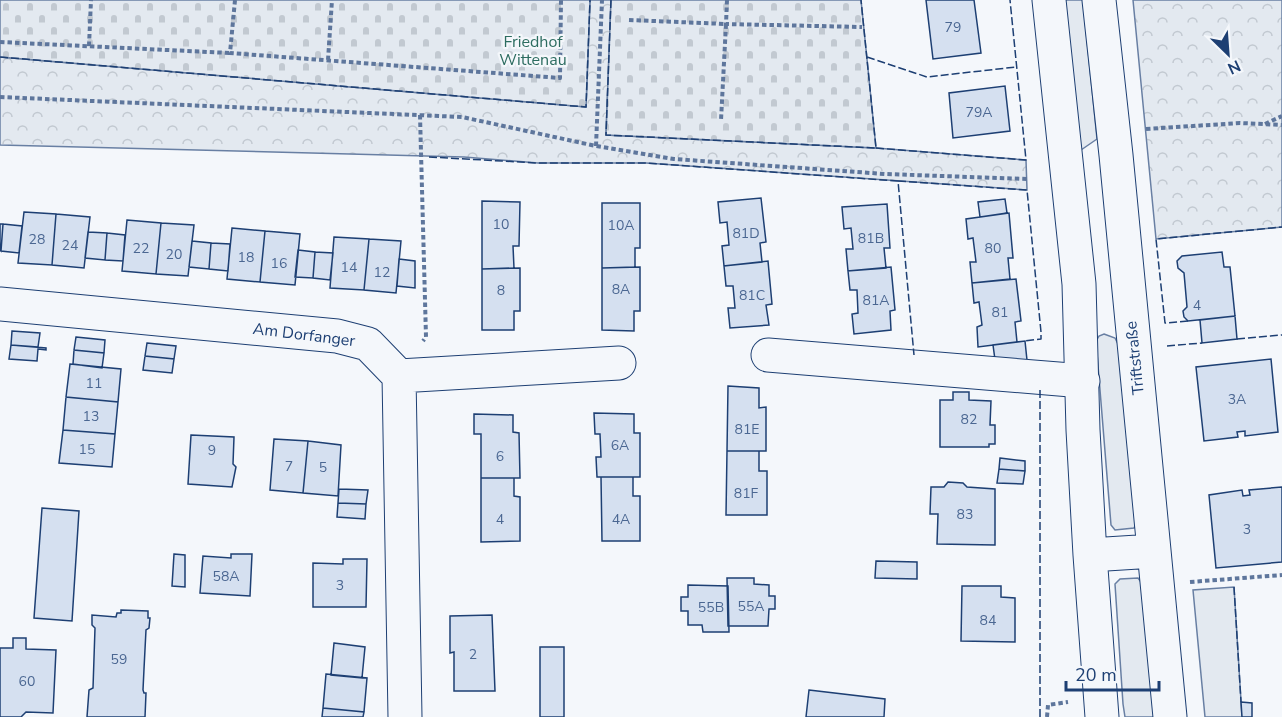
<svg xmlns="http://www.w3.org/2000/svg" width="1282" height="717" viewBox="0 0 1282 717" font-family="'Nunito Sans',sans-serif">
<defs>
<pattern id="forest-crowns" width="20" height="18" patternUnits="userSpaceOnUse" patternTransform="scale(1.5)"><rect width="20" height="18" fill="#e3e9f0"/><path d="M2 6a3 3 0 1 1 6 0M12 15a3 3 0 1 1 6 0" fill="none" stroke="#c2c9d1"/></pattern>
<pattern id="cemetery-stones" width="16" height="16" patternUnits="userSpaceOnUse" patternTransform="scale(1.5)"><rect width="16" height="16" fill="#e3e9f0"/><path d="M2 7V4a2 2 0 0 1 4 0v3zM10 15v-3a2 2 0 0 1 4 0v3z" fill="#c2c9d1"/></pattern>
</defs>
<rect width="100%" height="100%" fill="#f4f7fb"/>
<!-- grass -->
<path fill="#e3e9f0" stroke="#687fa3" stroke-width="1.5" d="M1064,0h19l14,139 -16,11z
M1104,334l11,4 4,8 18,177 -3,5 -19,2 -4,-5 -15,-184 3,-5z
M1138,578l3,4 14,135h-30l-2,-13 -8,-120 5,-5z
M1234,587l8,130h-37l-12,-127z"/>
<!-- forest -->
<path fill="url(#forest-crowns)" stroke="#687fa3" stroke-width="1.5" d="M590,0h21l-5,135 270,13 150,12 1,30 -381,-27h-108l-74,-6 -464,-12v-88l586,50z
M1133,0h149v227l-126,12z"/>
<!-- cemetery -->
<path fill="url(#cemetery-stones)" stroke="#687fa3" stroke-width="1.5" d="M0,0h590l-4,107 -586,-50z
M611,0h250l15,148 -270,-13z"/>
<!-- building -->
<path fill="#d5e0f0" stroke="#1d3f73" stroke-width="1.5" d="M926,0h48l7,53 -48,6z
M1005,86l5,45 -57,7 -4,-45z
M761,198l5,44 -6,1 2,19 -38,4 -2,-20 7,-1 -2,-23 -7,1 -2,-21z
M1005,199l2,14 -27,4 -2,-15z
M482,201l38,1 -1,44h-6l1,22 -32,1z
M602,203h38v45h-5v19l-33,1z
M887,204l3,44h-6l2,20 -38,3 -2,-22h7l-2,-21 -7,1 -2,-22z
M24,212l32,2 -4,51 -34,-2z
M1009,213l4,45h-5l2,21 -38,4 -2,-21h6l-3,-24 -5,1 -2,-20z
M56,214l34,3 -6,51 -32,-3z
M127,220l34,3 -5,51 -34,-3z
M161,223l33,2 -6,51 -32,-2z
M0,224h3l-2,27 -1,-1z
M3,224l19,2 -3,27 -18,-2z
M232,228l33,3 -5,51 -33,-3z
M265,231l35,3 -5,51 -35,-3z
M88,232l19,1 -2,27 -20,-2z
M107,233l18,2 -2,26 -18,-1z
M334,237l35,2 -5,51 -34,-2z
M369,239l32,2 -5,52 -32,-3z
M192,241l19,2 -2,26 -20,-2z
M211,243l19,1 -2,27 -19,-2z
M298,250l17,2 -2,26 -18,-1z
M315,252l18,1 -3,27 -17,-2z
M1222,252l2,15h6l5,49 -47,5 -4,-4 -1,-6 4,-4 -3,-34 -6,-5 -1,-7 5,-5z
M399,259l16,2v27l-18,-2z
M768,261l4,43 -6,1 3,20 -39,3 -2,-20h7l-2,-22h-7l-2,-20z
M640,267v44h-6v20l-32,-1v-62z
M891,267l4,43 -5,1 1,19 -37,4 -2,-20 6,-1 -1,-23h-7l-2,-19z
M520,268v43h-6v19h-32v-61z
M1016,279l5,42 -6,1 2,20 -39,5 -1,-20 5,-2 -3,-23 -5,1 -2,-20z
M1235,316l2,23 -35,4 -2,-23z
M12,331l28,2 -2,14 -27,-2z
M76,337l29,3 -1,13 -30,-3z
M1025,341l3,29 -32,-3 -3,-22z
M147,343l29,3 -2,13 -29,-3z
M11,345l35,3v2l-8,-1 -1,12 -28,-2z
M74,350l30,3 -2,15 -29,-4z
M145,356l29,3 -2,14 -29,-3z
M1271,359l7,73 -33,4v-5l-8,1 1,5 -34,4 -8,-74z
M70,364l51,5 -3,33 -52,-5z
M728,386l31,2v20l7,-1v44h-39z
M953,392h16v8l22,1 -1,24h5v19h-6v3h-49v-47h13z
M66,397l52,5 -3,32 -52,-4z
M594,413l40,1v19h6v44h-43l-1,-20h5l-1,-23h-5z
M474,414l39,1v17l6,1 1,45h-39v-44h-7z
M63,430l52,4 -3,33 -53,-4z
M191,435l43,2 -1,27 3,3 -4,20 -44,-3z
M274,439l34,2 -5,52 -33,-3z
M308,441l33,4 -3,51 -35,-3z
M727,451h32v20h8v44h-41z
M1000,458l25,3v10l-26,-2z
M999,469l26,2 -2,13 -26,-1z
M601,477h32v19h7v45h-38z
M481,478h33v18l6,1v44l-39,1z
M948,482l15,1 4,4 28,2v56l-58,-1 1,-30h-8l1,-27h13z
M1282,487v75l-66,6 -7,-73 33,-5 1,6 7,-1 -1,-5z
M339,489l29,1 -2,14 -28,-1z
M338,503l28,1 -1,15 -28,-2z
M42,508l37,3 -7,110 -38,-3z
M174,554l11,1v32l-13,-1z
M231,554h21l-2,42 -50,-3 3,-37 28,2z
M343,559h24l-1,48h-53v-44l30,1z
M876,561l41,1v17l-42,-1z
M727,578h27v6l15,1v11h6v13h-6l-1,17h-40z
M688,585l40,1 1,46h-26l-1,-7h-14v-14h-7v-14h7z
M962,586h39v11l14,1v44l-54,-1z
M121,610l27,1v7h2l-1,10 -3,2 -2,39 -1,21 1,3h2l-1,24h-58l2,-27 4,-2 2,-60 -3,-3v-10l24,2 1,-4h4z
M492,615l3,76h-41v-39l-4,1v-37z
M13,638h13v11l30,1 -3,63 -27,-1 -5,5h-21v-69h13z
M334,643l31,4 -3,31 -31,-3z
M540,647h24v70h-24z
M326,674l41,4 -3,34 -41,-4z
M809,690l76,9 -1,18h-78z
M1241,702l11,1v14h-10z
M323,708l41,4 -1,5h-41z"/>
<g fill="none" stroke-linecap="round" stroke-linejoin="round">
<defs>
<path id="minor" d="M0,304l337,32 31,8 31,32 6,341
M768,355l315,26
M399,376l220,-13"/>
<path id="major" d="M1049,0l30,284 4,146 7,125 12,162
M1099,0l17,155 54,562
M1090,555l64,-4"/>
</defs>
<!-- minor casing -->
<use href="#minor" stroke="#1d3f73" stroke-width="35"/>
<!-- major casing -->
<use href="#major" stroke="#1d3f73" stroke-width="35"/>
<!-- path -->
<path stroke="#5e769c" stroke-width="4" stroke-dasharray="4.5 3" stroke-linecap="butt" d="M235,0l-5,53 330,25 1,-78
M727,0l-1,24 136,3
M629,20l97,4 -5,96
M0,42l230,11
M89,46l2,-46
M328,60l4,-60
M0,97l462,20 134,29 78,13 211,15 142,5
M420,115l6,222 -3,4
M1265,124l17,-8
M1146,129l94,-6 42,2
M596,146l6,-146
M1190,582l92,-7
M1047,717l1,-12 20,-3"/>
<!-- minor -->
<use href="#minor" stroke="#f4f7fb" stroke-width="33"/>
<!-- major -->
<use href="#major" stroke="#f4f7fb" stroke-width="33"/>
<!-- fence -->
<path stroke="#1d3f73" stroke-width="1.5" stroke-dasharray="8 3" stroke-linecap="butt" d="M611,0l-5,135 270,13 -15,-148
M0,57l586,50 4,-107
M867,57l60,20 89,-10
M876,148l150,12 -16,-160
M429,157l109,6h108l252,18 16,174
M898,181l129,9 14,142v7l-16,2
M1188,321l-23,2 -9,-84 126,-12
M1237,339l45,-4
M1167,346l35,-3
M1234,587l7,115
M1040,717v-327"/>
</g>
<g text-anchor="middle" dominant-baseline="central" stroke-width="4.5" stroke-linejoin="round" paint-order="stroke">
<!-- number labels -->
<g font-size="14" fill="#4b6792">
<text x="953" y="27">79</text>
<text x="979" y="112">79A</text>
<text x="501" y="224">10</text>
<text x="621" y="225">10A</text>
<text x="746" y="233">81D</text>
<text x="871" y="238">81B</text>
<text x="37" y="239">28</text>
<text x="70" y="245">24</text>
<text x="141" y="248">22</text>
<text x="993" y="248">80</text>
<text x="174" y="254">20</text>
<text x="246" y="257">18</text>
<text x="279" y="263">16</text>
<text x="349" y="267">14</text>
<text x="382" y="272">12</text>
<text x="621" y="289">8A</text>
<text x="501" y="290">8</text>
<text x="752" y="295">81C</text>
<text x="876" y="300">81A</text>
<text x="1197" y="305">4</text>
<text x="1000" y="312">81</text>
<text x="94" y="383">11</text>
<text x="1237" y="399">3A</text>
<text x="91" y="416">13</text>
<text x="969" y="419">82</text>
<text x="747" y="429">81E</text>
<text x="620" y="445">6A</text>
<text x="87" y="449">15</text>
<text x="212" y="450">9</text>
<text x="500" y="456">6</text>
<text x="289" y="466">7</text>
<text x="323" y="467">5</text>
<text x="746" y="493">81F</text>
<text x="965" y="514">83</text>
<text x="500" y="519">4</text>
<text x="621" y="519">4A</text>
<text x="1247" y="529">3</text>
<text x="226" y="576">58A</text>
<text x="340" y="585">3</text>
<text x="751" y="606">55A</text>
<text x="711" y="607">55B</text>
<text x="988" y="620">84</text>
<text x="473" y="654">2</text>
<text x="119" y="659">59</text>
<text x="27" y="681">60</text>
</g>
<!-- park labels -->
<g font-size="16" fill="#2c6c60" stroke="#f4f7fb">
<text x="533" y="42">Friedhof<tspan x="533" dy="18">Wittenau</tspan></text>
</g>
<!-- street labels -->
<g font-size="16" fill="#1d3f73" stroke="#f4f7fb">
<text transform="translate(304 335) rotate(7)">Am Dorfanger</text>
<text transform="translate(1135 358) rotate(-96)">Triftstraße</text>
</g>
</g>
<!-- north arrow -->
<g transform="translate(1228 54) rotate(155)" stroke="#f4f7fb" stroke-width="4.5" paint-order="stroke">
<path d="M0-4.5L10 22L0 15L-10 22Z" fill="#1d3f73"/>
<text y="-9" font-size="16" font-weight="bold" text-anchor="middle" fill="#1d3f73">N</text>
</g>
<!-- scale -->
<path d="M1066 681v9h93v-9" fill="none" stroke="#1d3f73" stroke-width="3"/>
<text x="1075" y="681" font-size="18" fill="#1d3f73" stroke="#f4f7fb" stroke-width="4.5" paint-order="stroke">20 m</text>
</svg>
